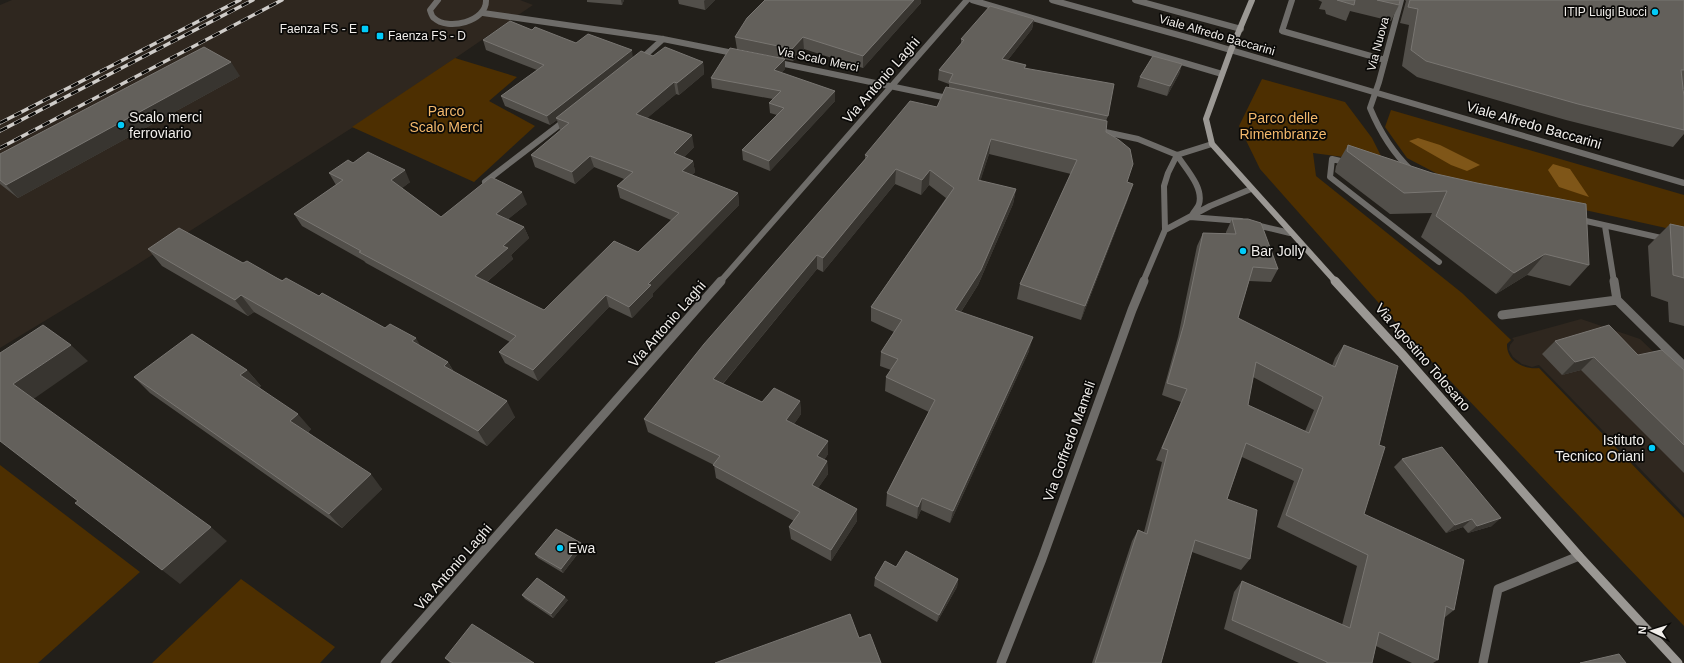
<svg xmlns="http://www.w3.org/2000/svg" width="1684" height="663" viewBox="0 0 1684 663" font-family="Arial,sans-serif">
<rect width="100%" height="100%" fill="#221f1a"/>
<!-- built -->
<path fill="#2f271f" d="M12,0h508l13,5 -164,112 -242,154 -127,77v-343z
M1581,319l59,20 44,42v133l-145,-149 -7,2 -10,-3 -9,-7 -4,-7 1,-5 4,-5 -2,-2z"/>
<!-- green -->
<path fill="#4d2f01" d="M455,58l62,19 -28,24 46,25 -61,56 -122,-55z
M1262,79l83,23 27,36 9,18 -8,5 -60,-8 3,23 146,117 49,47 -4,4c-1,17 17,26 32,24l145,150v108l-268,-281 -156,-176 -21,-43z
M1391,110l293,85v37l-235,-52 -42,-22 -22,-31z
M0,465l140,107 -102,91h-38z
M241,579l94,68 -15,16h-168z"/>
<!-- water -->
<path fill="#7f5618" d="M1418,138l22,7 40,20 -13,6 -16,-6 -42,-24z
M1553,164l17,5 19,28 -30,-10 -11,-17z"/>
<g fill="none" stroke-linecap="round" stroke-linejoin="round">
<!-- pedestrian -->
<path stroke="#6e6c69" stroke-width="6" d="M1135,0l106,29"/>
<!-- minor-far1 -->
<path stroke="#6e6c69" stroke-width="6" d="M438,0l-8,10c1,3 2,7 4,8 13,13 53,4 52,-18
M972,0l250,74
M1052,0l141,39 491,144
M1292,0l-10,31 103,29
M1401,0l-22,82 -9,26c10,24 22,44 41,62
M483,13l180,26 75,15
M640,60l23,-21
M775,62l177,37
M1096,130l42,9 39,16
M1177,155c8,13 27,32 22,49 -1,4 -5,7 -7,11
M1349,163l-17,-4 -2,18 109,85
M485,182l82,-63
M1190,217l51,4
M1577,219l107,24
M1252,224l38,9
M1605,226l9,56
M1165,230l45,-24 41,-17
M720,282l247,-282
M1143,282l22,-52 -1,-44 4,-13 9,-18 35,-11"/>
<!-- minor -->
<path stroke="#6e6c69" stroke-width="9" d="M1614,281l3,19 67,66
M1502,315l115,-15
M385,663l336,-382
M1001,663l41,-104 90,-249 12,-29
M1483,663l15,-74 81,-33"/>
<!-- secondary-far1 -->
<path stroke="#9b9894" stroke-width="6" d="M1252,0l-21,50 -25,69 6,25 124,138"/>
<!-- secondary -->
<path stroke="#9b9894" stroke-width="9" d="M1335,281l67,73 177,202 99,107"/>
<defs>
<path id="rail" d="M0,123l240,-123
M0,131l253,-131
M0,148l282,-148"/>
</defs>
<!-- rail casing -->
<use href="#rail" stroke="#cfccc9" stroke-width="3.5"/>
<!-- rail -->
<use href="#rail" stroke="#0a0907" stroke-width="2.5" stroke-dasharray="8" stroke-linecap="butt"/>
</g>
<!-- wall -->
<path fill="#524f4a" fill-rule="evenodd" d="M587,0h37l-2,5 -35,-3z
M678,0h37l-10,10 -26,-6z
M765,0h156v3l-58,65 -59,-19 -11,12 -56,-12 -2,-12z
M1318,0h82l-1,5 -8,16 -41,-10 -4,10 -20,-7 -1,-4 -6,-1 3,-7z
M1405,0h279v89h-1l1,8v37l-11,13 -107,-27 -149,-43 -15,-11 7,-41 -9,-2 6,-22z
M1034,19l-2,10 -25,32 19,4 -1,4 83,47 -2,5v11l21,50 1,17 -47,121 -64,-21 3,-15 51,-110 -82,-20 -9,27 36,8 -3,15 -35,81 -17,27 68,39 -79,172 -29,-13 -4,9 -31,-13 1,-13 42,-81 -44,-21 1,-14 5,-7 -11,-4 1,-14 13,-20 -23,-11v-14l75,-109 -17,-13 -8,10 -26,-11 -72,88 -6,-3 -94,115 39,18 38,-1 1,13 -7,10 34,17v13l-4,6 3,1 1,13 -10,14 39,33 -26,40 -40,-22 -2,-12 5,-6 -78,-43 -2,-13 -66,-33 -4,-13 221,-260v-4l72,-48 12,-19v-4l-11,-4 1,-10 22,-26v-5z
M532,30l44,13 57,15 20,-2 50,6 1,12 -25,21 -3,-1 -29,24 47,29 -10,10 9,4 2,11 -3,3 46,18 1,12 -86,88v3l-21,22 -23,-11 -71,74 -33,-18 -6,-11 11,-10 -144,-79 -2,-2 -62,-35 -8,-12 42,-29 -7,-12 24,-10 57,19 -8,6 39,29 86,-13 -19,15 16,8 5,11 -18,17 2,4 -26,23 57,28 94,-58 33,-32 -51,-22 -3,-12 7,-7 -30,-12 -19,17 -40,-17 -4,-12 30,-25h-1l-3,-10 -7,5 -45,-19 -4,-10 36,-26 -51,-20 -3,-10z
M1182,64l-3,10 -12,22 -30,-9 3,-10z
M785,69l-4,4 54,28 -65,70 -27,-11 -1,-10 35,-35 -7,-2 -1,-10 4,-4 -61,-11 -1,-10z
M240,76l-222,122 -18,-14v-30z
M1348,145l84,28 157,92 -19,21 -43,-11 -31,19 -75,-57 11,-24 -42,1 -55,-42 1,-6z
M1232,219l46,50 -7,13 -22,-1 -11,37 94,48 3,-8 9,-13 35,100 -15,69 90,96 -10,8 -6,42 -5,3h-21l-36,-17 -4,17h-73l-75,-34 10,-37 8,-11 100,44 15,-59 -80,-39 17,-46 -52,-24 -15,42 23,60 -9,11 -49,-18 -31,111h-69l40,-122 6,-11 6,2 18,-70 -6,-2 25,-58 -19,-7 16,-58 19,-91 6,-13h23v-1zM1253,377l61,33 -9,21 -57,-26z
M1670,224l14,3v99l-15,-4 -1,-20 -17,-6 -3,-50z
M148,249l95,14 76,33 66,32 63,34 6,10 61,45 -28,29 -233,-134 -6,4 -86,-50z
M1555,341l83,14 46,15v103l-103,-103 -19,5 -20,-21z
M247,370l14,16 -2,1 52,42 -3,3 74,57 -40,39 -192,-135 -16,-16z
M1402,459l90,67 -24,7 -5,-6 -17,6 -52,-66z
M581,543l2,4 -20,26 -25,-15 -3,-4z
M896,567l62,12 -1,8 -20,35 -63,-36 1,-8z
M522,595l46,5 -15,18 -28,-19z
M445,658l89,5h-84z"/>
<!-- shaded-wall -->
<path fill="#383530" d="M621,0h3l-2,5z
M705,0h10l-10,10 -1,-9z
M914,0h7v3l-58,65v-12z
M1034,19l-2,10 -32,41 2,-11z
M803,37l1,12 -11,12 -1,-12z
M632,50l1,9 -77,59 1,2 -7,5 -3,-9z
M785,59v10l-10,11 -1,-10z
M231,62l9,14 -222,122 -12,-13z
M703,62l1,12 -25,21 -2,-12z
M1182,64l-3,10 -12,22 3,-10z
M674,82l2,12 -37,31 -3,-11z
M835,91v10l-65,70 -1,-10z
M692,135l2,12 -18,18 -2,-12z
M991,139l-2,15 -13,41 2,-15z
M590,156l4,11 -19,17 -3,-12z
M693,161l2,11 -11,11 -2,-12z
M896,169l-1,15 -72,88v-14z
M405,170l5,12 -13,10 -6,-12z
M930,170l-1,15 -8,10 1,-15z
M1133,184l-5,15 -47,121 4,-14z
M1016,189l-3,15 -35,81 -25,39 2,-14z
M522,192l5,12 -26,21 -5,-11z
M738,193l1,12 -86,88v3l-21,22 -3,-11 19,-23z
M524,227l5,11 -18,17 2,4 -32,28 -6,-11 28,-30z
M1545,254l-18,21 -31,19 18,-21z
M817,255v14l-102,124 -2,-14z
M241,295l13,17 -6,4 -13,-16z
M606,295l3,12 -71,74 -5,-11z
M1033,337l-4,14 -79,172 3,-12z
M416,338l9,16 -13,-13z
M71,345l17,16 -56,39 -19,-16z
M1594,357l-13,13 -19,5 13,-13z
M448,362l9,16 -13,-12z
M247,370l14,16 -7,5 -14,-16z
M507,401l8,16 -28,29 -9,-15z
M800,401l1,13 -14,20 -1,-14z
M298,414l13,15 -8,7 -13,-15z
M828,441v13l-10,15 -1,-13z
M827,461l1,13 -16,23v-12z
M371,474l11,15 -40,39 -13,-14z
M922,498l-1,12 -4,9 1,-12z
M857,509v12l-26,40v-11z
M1501,518l-9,8 -24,7 9,-7z
M1472,519l-9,8 -17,6 9,-8z
M211,527l16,14 -47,43 -18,-14z
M581,543l2,4 -20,26 -2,-4z
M958,579l-1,8 -20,35 2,-7z
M565,597l3,3 -15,18 -2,-4z"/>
<!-- building -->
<path fill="#63605b" stroke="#797672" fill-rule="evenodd" d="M765,0h149l-51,56 -60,-19 -11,12 -57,-12 12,-19z
M1337,0h18l-1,5z
M1377,0h23l-1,5z
M1410,0h274v70h-3l3,27v33l-106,-26 -152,-43 -15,-11 7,-41 -10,-2z
M990,6l44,13 -32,40 24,6 -2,3 90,16 -6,32 -159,-34 4,-8 -14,-4 25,-30 -3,-1z
M510,21l22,9 3,-3 41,16 12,-9 44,16 -85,66 -46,-20 43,-31 -61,-25z
M204,47l27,15 -225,123 -6,-5v-26z
M665,47l38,15 -26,21 -3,-1 -38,32 56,21 -18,18 19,8 -11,10 56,22 -90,91 3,1 -22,22 -23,-12 -73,75 -34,-18 17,-16 -157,-84 2,-1 -67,-37 49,-34 -14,-7 19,-13 5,3 15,-11 37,18 -14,10 50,37 50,-40 31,15 -26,22 28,13 -21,19 5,2 -33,28 69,34 70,-69 24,11 41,-39 -62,-27 16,-14 -43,-16 -18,16 -41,-17 38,-32 -13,-5 85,-67 12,5z
M730,48l55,11 -11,11 61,21 -66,70 -27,-11 42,-42 -15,-5 12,-12 -70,-13z
M1153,56l29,8 -12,22 -30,-9z
M946,87l161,34 -1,11 13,8 11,9 3,15 -6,18 6,2 -48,122 -65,-22 57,-124 -86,-21 -13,41 38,9 -35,81 -26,40 78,27 -80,174 -31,-13 -4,9 -31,-14 48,-93 -49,-23 12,-18 -17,-7 21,-32 -31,-13 83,-119 -24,-18 -8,10 -26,-11 -73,89 -6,-3 -104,124 49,23 12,-14 26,13 -14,19 42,21 -11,15 10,5 -15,24 45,24 -26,41 -42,-23 11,-15 -87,-47 7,-9 -76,-37 60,-75 164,-188 -3,-1 45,-54 27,6z
M1348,145l84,28 45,10 109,21 3,61 -44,-11 -31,19 -78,-57 11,-25 -43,2 -57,-42z
M1232,219h16l13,4 17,46 -25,-2 -15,51 97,49 9,-22 54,21 -19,79 6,2 -21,67 100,46 -10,50 -8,-4 -8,54 -59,-28 -7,31h-45v-1l-95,-42 10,-39 108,47 18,-73 -82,-40 17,-46 -57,-26 -19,56 30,11 -7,49 -55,-19 -34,123h-66l43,-133 9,4 21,-84 -6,-2 25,-59 -20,-6 17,-59 19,-91 33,1zM1256,362l67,35 -14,36 -61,-28z
M1670,224l14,3v51l-11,-3z
M179,228l64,35 4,-2 35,20 4,-3 33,18 3,-3 63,35 5,-4 26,14 -4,3 36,21 -4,4 63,35 -29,30 -237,-136 -6,5 -87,-51z
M43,325l28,20 -58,39 198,143 -49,43 -87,-67 3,-2 -78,-60v-88z
M1609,325l29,30 24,-5 22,20v75l-90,-88 -19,5 -20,-21z
M192,334l55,36 -7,5 58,39 -8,7 81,53 -42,40 -195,-137z
M1442,447l59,71 -24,8 -5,-7 -17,6 -53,-66z
M556,529l25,14 -20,26 -26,-15z
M906,551l52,28 -19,36 -64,-37 10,-17 11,6z
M537,578l28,19 -14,17 -29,-19z
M850,614l9,24 11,-4 11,29h-166z
M472,624l62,39h-81l-8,-5z
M1619,654l7,9h-46z"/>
<!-- markers -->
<g fill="#02cbf9" stroke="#0a0907" stroke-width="1.5">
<circle cx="1655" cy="12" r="4"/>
<rect x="361" y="25" width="8" height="8" rx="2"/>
<rect x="376" y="32" width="8" height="8" rx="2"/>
<circle cx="121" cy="125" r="4"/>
<circle cx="1243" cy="251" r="4"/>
<circle cx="1652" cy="448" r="4"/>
<circle cx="560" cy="548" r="4"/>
</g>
<g text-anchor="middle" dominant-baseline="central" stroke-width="3.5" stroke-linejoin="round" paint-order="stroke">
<!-- far-poi labels -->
<g font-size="12" fill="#f1eeeb" stroke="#0a0907" text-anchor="end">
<text x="1647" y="12">ITIP Luigi Bucci</text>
<text x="357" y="29">Faenza FS - E</text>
<text x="388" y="36" text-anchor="start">Faenza FS - D</text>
</g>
<!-- far-street labels -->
<g font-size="12" fill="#f1eeeb" stroke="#0a0907">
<text transform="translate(1217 35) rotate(16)">Viale Alfredo Baccarini</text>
<text transform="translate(1378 44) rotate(-75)">Via Nuova</text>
<text transform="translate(818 59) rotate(12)">Via Scalo Merci</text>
</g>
<!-- street labels -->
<g font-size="14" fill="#f1eeeb" stroke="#0a0907">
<text transform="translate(881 80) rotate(-49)">Via Antonio Laghi</text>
<text transform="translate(1534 125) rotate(16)">Viale Alfredo Baccarini</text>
<text transform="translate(667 324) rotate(-49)">Via Antonio Laghi</text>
<text transform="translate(1423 357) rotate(49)">Via Agostino Tolosano</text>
<text transform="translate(1069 441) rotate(-70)">Via Goffredo Mameli</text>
<text transform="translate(453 567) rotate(-49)">Via Antonio Laghi</text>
</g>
<!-- park labels -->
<g font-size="14" fill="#f4b96c" stroke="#0a0907">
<text x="446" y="111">Parco<tspan x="446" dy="16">Scalo Merci</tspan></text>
<text x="1283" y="118">Parco delle<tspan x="1283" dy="16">Rimembranze</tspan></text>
</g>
<!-- poi labels -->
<g font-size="14" fill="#f1eeeb" stroke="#0a0907" text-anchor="start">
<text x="129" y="117">Scalo merci<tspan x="129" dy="16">ferroviario</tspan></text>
<text x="1251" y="251">Bar Jolly</text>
<text x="1644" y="440" text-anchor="end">Istituto<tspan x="1644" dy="16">Tecnico Oriani</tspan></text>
<text x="568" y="548">Ewa</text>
</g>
</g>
<!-- north arrow -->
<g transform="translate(1652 631) rotate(274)" stroke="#0a0907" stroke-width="3" paint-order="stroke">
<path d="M0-3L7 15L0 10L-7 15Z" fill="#f1eeeb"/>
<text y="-6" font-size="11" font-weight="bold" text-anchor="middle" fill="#f1eeeb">N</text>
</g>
</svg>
